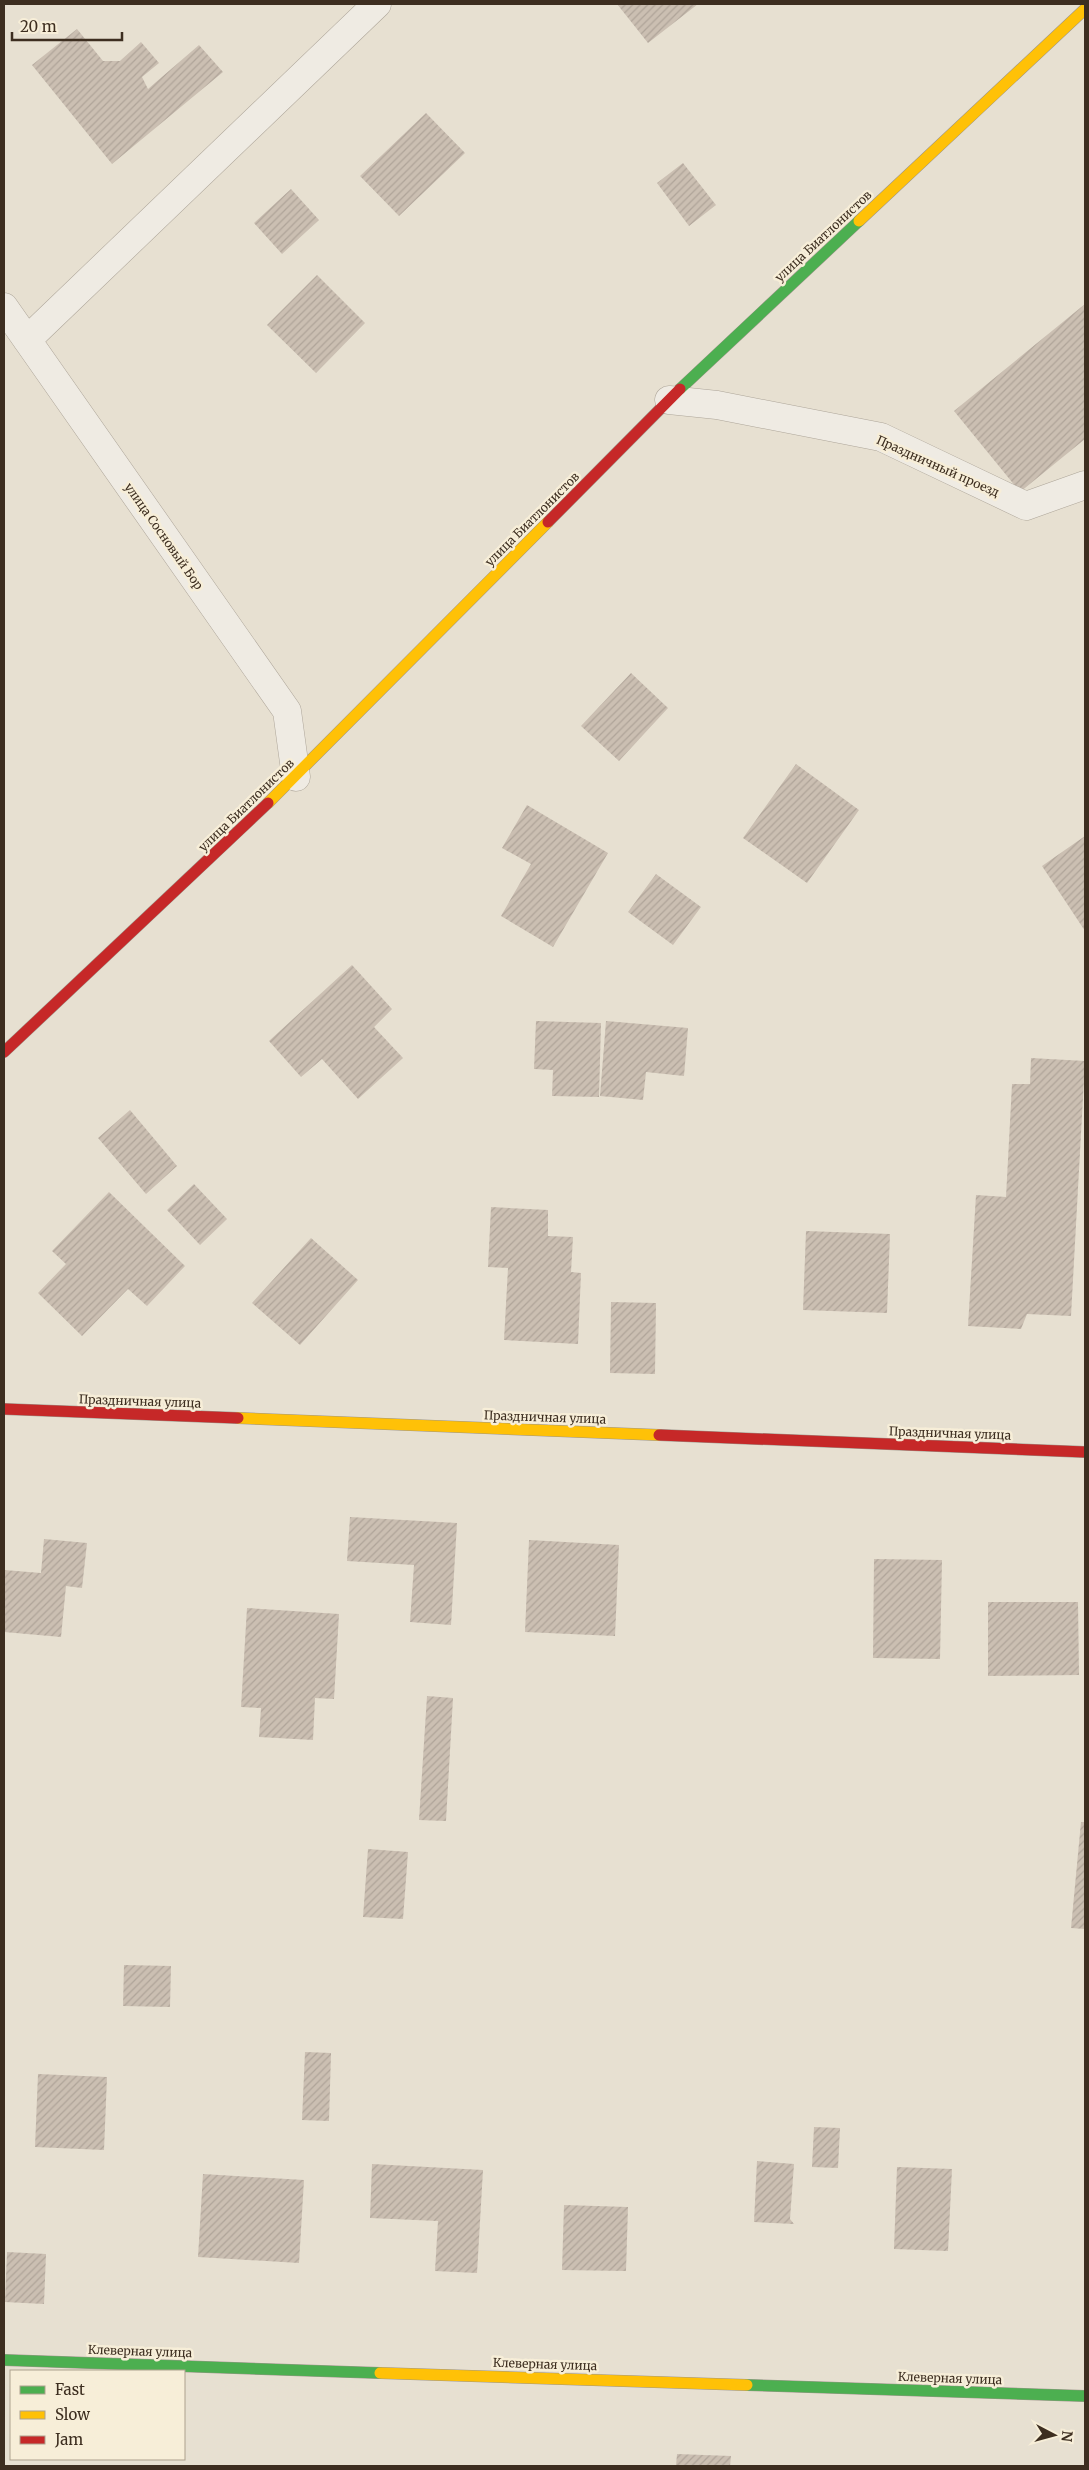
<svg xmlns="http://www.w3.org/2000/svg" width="1089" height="2470" viewBox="0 0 1089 2470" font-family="Merriweather,serif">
<defs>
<pattern id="building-hatch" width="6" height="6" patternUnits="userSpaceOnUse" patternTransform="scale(1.25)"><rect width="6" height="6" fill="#cbbfb2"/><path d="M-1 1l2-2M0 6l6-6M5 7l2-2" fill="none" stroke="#afa499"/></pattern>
</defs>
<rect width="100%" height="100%" fill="#e7e0d1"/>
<!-- building -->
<path fill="url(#building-hatch)" d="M617,4h81l-50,39z
M77,29l26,32h17l21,-19 18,21 -17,14 6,12 51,-44 24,27 -111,92 -80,-99z
M426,113l39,40 -66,63 -39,-40z
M683,163l33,42 -27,21 -32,-43z
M291,189l28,31 -37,34 -28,-31z
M317,275l48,48 -49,50 -49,-48z
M1085,304v135l-65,53 -66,-81z
M631,673l37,35 -49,53 -38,-35z
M796,764l63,46 -52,73 -64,-45z
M527,805l81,48 -55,94 -52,-31 30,-52 -29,-16z
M1085,836v95l-43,-65z
M656,874l45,33 -28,38 -45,-33z
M352,965l40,44 -18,18 29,31 -45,41 -36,-40 -21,18 -32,-36z
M536,1021l65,2 -2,74 -47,-1 1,-26 -19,-1z
M606,1021l82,7 -4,48 -38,-4 -3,28 -43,-4z
M1031,1058l54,3 -14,255 -44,-2 -6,15 -53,-3 8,-131 30,2 6,-113h18z
M130,1110l47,56 -31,28 -48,-56z
M194,1184l33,35 -27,26 -33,-35z
M109,1192l76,74 -38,40 -19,-17 -46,47 -44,-43 28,-29 -14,-13z
M491,1207l57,3v26l25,1 -2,35 10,1 -3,71 -74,-4 4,-72 -20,-1z
M806,1231l84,3 -3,79 -84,-3z
M311,1238l47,42 -58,65 -48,-42z
M611,1302l45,1 -1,71 -45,-1z
M350,1517l107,6 -6,102 -41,-3 4,-57 -67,-4z
M44,1539l43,4 -5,45 -16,-2 -5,51 -57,-5v-62l37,3z
M529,1540l90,5 -4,91 -90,-4z
M874,1559l68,1 -2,99 -67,-1z
M988,1602h90l1,73 -91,1z
M247,1608l92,6 -5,85 -19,-1 -2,42 -54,-3 2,-29 -20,-1z
M427,1696l26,2 -7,123 -27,-1z
M1081,1822h4v107l-14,-1z
M368,1849l40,3 -5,67 -40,-2z
M124,1965l47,1 -1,41 -47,-1z
M305,2052l26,1 -2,68 -27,-1z
M38,2074l69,3 -3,73 -69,-3z
M814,2127l26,1 -2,40 -26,-1z
M757,2161l37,3 -4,55 4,5 -40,-2z
M372,2164l111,6 -6,103 -42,-2 3,-50 -68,-3z
M897,2167l55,2 -4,82 -54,-2z
M203,2174l101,6 -5,83 -101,-6z
M564,2205l64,2 -2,64 -64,-1z
M7,2252l39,2 -2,50 -39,-2z
M677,2454l54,2 -1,10h-54z"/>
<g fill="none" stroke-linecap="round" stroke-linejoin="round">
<defs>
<path id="street" d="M4,307l283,404 9,66
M27,340l350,-336
M669,400l48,5 164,32 145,69 59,-21"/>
<path id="fast" d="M680,389l179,-168
M4,2360l376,13
M747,2385l338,11"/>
<path id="slow" d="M859,221l226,-212
M268,803l280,-281
M238,1418l421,17
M380,2373l367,12"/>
<path id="jam" d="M548,522l132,-133
M4,1052l264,-249
M4,1409l234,9
M659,1435l426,17"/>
</defs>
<!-- street casing -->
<use href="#street" stroke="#ada599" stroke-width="29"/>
<!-- fast casing -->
<use href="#fast" stroke="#9c958a" stroke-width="12"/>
<!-- slow casing -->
<use href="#slow" stroke="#9c958a" stroke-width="12"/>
<!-- jam casing -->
<use href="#jam" stroke="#9c958a" stroke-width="12"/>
<!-- street -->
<use href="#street" stroke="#efebe3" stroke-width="28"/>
<!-- fast -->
<use href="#fast" stroke="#4caf50" stroke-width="11"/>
<!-- slow -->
<use href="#slow" stroke="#ffc107" stroke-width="11"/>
<!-- jam -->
<use href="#jam" stroke="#c62828" stroke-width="11"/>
</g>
<g text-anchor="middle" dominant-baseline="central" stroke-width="5" stroke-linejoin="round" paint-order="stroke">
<!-- street labels -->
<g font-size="12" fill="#3d2e20" stroke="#f7eed8">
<text transform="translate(823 236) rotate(-43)">улица Биатлонистов</text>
<text transform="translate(938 466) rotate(24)">Праздничный проезд</text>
<text transform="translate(532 519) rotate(-45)">улица Биатлонистов</text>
<text transform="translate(164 536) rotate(55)">улица Сосновый Бор</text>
<text transform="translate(246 805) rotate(-44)">улица Биатлонистов</text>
<text transform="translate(140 1401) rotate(2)">Праздничная улица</text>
<text transform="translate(545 1417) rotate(2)">Праздничная улица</text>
<text transform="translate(950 1433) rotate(2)">Праздничная улица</text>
<text transform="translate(140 2351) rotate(2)">Клеверная улица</text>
<text transform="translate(545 2364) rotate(2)">Клеверная улица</text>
<text transform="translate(950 2378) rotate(2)">Клеверная улица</text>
</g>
</g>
<!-- border -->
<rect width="1089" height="2470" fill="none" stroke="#3d2e20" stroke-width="10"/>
<!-- legend -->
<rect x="10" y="2370" width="175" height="90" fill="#f7eed8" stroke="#ada18e"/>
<rect x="20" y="2386" width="25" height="8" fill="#4caf50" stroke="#ada18e"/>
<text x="55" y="2395" font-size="15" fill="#3d2e20">Fast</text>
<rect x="20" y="2411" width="25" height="8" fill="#ffc107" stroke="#ada18e"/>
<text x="55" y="2420" font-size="15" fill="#3d2e20">Slow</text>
<rect x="20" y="2436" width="25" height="8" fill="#c62828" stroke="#ada18e"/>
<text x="55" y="2445" font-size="15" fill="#3d2e20">Jam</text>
<!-- north arrow -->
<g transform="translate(1054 2435) rotate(96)" stroke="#f7eed8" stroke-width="4" paint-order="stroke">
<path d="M0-4L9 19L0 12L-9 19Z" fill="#3d2e20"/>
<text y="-8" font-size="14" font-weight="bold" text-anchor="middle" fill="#3d2e20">N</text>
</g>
<!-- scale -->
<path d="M12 32v8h110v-8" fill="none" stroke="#3d2e20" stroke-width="2.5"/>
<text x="20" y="32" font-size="15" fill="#3d2e20" stroke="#f7eed8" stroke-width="4" paint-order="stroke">20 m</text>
</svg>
